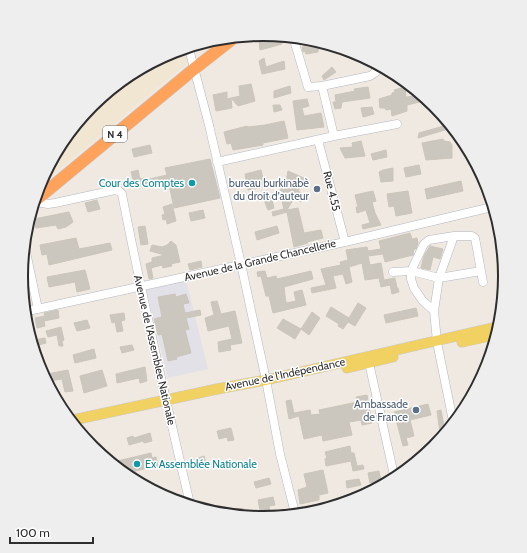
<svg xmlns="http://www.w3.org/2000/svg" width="527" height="553" viewBox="0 0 527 553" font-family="Cabin,sans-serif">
<rect width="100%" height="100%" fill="#efe9e1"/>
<!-- industrial -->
<path fill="#e3e1e8" d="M186,280l22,89 -40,9 -22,-89z"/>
<!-- education -->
<path fill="#f0e6d1" d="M184,50l3,13 -148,123 53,-81 79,-53z"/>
<!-- building -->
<path fill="#cbc7bf" stroke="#cbc5ba" d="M279,37h2l1,7 -22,6 -1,-9z
M304,43h3l12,2 -1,7 -12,2 -1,-3 -2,1 -1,-5h2z
M349,51l8,2 5,3 -11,3z
M264,58l2,9 18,-6 1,8 -23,5 -3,-13z
M332,67l4,5 -12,8 -2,-4z
M251,84l4,17 -17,5 -7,-8 9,-2 -1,-10z
M290,86l1,7 -17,5v-7z
M368,87l2,11 -28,4 -1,6 -6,1 -2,-7h3l-1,-7 20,-4 -1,-2z
M405,87l1,10 10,-1 -2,-5 14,9 -21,5v6l-15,5 -1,-7 -5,1 -1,-2h-5l-1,-9 13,-4v-2l3,-1 -1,-2z
M227,92v7l4,-1 1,10 -16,3 -3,-16z
M307,99l2,7 -7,2 2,8 17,-3 3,14 -27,3 -4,-29z
M273,105h7l2,5 -8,2z
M372,107l2,7 -11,3 -2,-9z
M284,121l4,17 -25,5v2l-30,5 -2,-7 -4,1 -3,-12 23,-6 1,1 17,-2z
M447,125l1,4 -30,9 1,-5z
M443,139l1,2 6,1 2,3v13l-26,2 -4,-17z
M361,141l4,15 -20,2 -5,-10 13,-1 -1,-4z
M150,145l2,8 -18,4 -2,-8z
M386,150l1,7 -14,3 -2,-6z
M210,159l10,39 -46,10 -5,-24 -8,1 -1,-2 -16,5 -1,-3 -8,2 -4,-15 7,-2 2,9 5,-1v2l22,-5 -2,-7z
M419,165l2,9 -15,3 -2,-9z
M393,168v13l-12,1 -2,-10 4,-2z
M261,170l4,17 -17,3 -3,-16z
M288,171l18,8 -8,12 7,4 -4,7 -7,-4 -7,12 11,-2 6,25 17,-3 2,8 -16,4 1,1 -14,4 -7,-35 -14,4 -1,-4 12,-3 -3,-12 9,-1 -10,-6 6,-8z
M461,181l2,10 -36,8 -2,-10z
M373,191l3,10 -4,1 3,11 6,12 -18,4 -1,-4 8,-2 -4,-13 -9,3 -1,-6h2l-3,-12z
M408,191l4,22 -16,3 -2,-10 -5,1 -2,-13z
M271,196l3,12 -6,2 -4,-10 3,-1v-2z
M97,200l3,9 -12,3 -3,-9z
M172,204l4,17 -9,3 -1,-5 -3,1 -1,-5 3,-1 -2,-7z
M203,210l2,8 -14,3 -2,-8z
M69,212l4,10 -7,5 -8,2 -2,-4 -20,3 -2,-9z
M145,226l3,18 -7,1 -3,-18z
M277,226l2,7 -22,7 -2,-8z
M410,233l2,6 5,-1 1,5 -2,6h-2l-1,6 -28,7 -2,-8 -15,2 2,9 11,-2 3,17 11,-2 2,10h1l1,4 -7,2 -2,-9 -9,2 -2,-9 -14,2 -3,-17 -13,4 3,15 -6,2 -3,-10 -10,2 3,12 -24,5 -1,-5 15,-3 -5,-16 20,-4 -1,-3 8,-2 -2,-10 21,-3 1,4 13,-2 -2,-8z
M76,238l3,11 31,-6 2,7 -63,15 -2,-11 -5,1 -2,-10z
M171,241l5,4 4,17 -9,2 1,2 -9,2 -1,-3 -11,3 2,10 -4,1 -3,-15 6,-2v-4l13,-3 -15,-4 2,-6 10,2 5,-2z
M430,246l13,3 -3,10 -7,-2 -3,13 -9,-2 3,-12z
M201,261l1,6 -12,3 -2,-6z
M85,270l5,19 -13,3 -2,-10 -26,5 -2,-10z
M265,271l2,7 9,-2 1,3 34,-8 2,8 -29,8 2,16 10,-2 -2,-9 8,-2 4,15 -33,8 -4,-17h-3l-5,-20 -3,1 -1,-5z
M175,294l1,3 10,-3 3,9 -6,1 2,9 15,-3 1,5 -15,3 3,11 -4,1 6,23 -15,4 1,2 -9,2 -6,-27 -4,1 -4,-16 8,-2 -4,-20z
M217,301l4,13 14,-3 7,32 -12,2 1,5 -12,2 -1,-10 14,-3 -3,-13 -21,5 -3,-13 9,-3 -3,-13z
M358,303l8,5 -11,18 -7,-4 -5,7 -5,-3 1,-2 -13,-8 5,-9 18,11z
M416,308l2,8 -32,7 -2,-8z
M58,310l1,8 -15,3 1,5 -8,2 -2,-10 10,-2 -1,-3z
M312,312l8,6 -11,17 -8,-6z
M124,313l1,7 -4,1 2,10 -6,1 -2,-10 -3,1 -2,-8z
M283,319l18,10 -6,10 -18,-11z
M87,320l3,8 -13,3 -3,-8z
M61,327l3,13 -2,1 1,5h-4l-2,-11 -9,2 -2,-6z
M45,338l1,5 -11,3 -1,-6z
M132,345l2,5 -12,3 -2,-6z
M94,349l2,9 -21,5 -2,-8z
M145,367l2,14 -7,2 -1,-5 -22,5 -1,-9z
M68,370l5,21 -8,1 -3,-13 -13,2 -2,-7z
M102,370l5,16 -23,7 -4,-17z
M367,395l5,28 -10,2 -1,-5 -12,2 3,13 -29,6 -1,-6 -18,4 -5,-23 -10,3 -3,-18 5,-1 3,13 16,-3 1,5 9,-1 -1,-4 38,-8 -1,-5z
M428,404l3,11 -21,5 4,16 -8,2 2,7 -5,1 -9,-34z
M441,410l4,21 2,-1 -6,8v-2l-2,1 -1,-5h2l-3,-21z
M231,428l3,12 -6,1 -1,-4 -8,2 -2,-8z
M150,433l2,8 -8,2 -1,-2 -14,4 -2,-7 6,-2 1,2z
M350,446l1,7h3l3,13 6,-1 1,4 -11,2 -2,-10 -25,5 -1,-7 2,-1 -2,-6z
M151,453l1,5 4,-1 2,9 -23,5 7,10 -29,-19z
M204,456l2,8 -6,2 -2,-8z
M323,470l5,23 -9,2v5l-19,4 -2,-14 9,-3 -3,-13z
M379,471l2,10 -11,2 -2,-10z
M269,478l2,6 -15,4 -2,-6z
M359,479l2,6 -14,3 -1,-7z
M273,497l2,8 -6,1 1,8 -9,2 -3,-16z"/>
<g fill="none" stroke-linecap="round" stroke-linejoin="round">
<defs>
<path id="minor" d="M189,49l20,76 32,139 25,116 14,74 15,59
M322,86l48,-10 6,-4v-6
M334,136l63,-12
M318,140l27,102
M217,162l117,-26 -12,-50 -14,1 -14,-47
M36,202l12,2 7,-1 60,-13 4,1 3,3c20,104 44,207 68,310
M26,252l12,57
M393,272l18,-1 28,7 42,-7
M28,311l317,-69 147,-35
M434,311l-12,-11 -8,-12 -3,-9v-8l13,-27 5,-4 25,-4
M437,341l-3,-30 5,-33 15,-42h18l3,2 8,44
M438,347l15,74
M369,363l25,112"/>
<path id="major" d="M462,342l32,-7
M347,368l46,-11
M73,420l144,-31 49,-9 230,-53"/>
<path id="highway" d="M36,200l158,-131 37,-29"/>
</defs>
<!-- minor casing -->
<use href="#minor" stroke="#b4b7c1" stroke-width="9"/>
<!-- major casing -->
<use href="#major" stroke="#c9c9c9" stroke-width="11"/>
<!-- highway casing -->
<use href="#highway" stroke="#c9c9c9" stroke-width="13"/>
<!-- minor -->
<use href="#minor" stroke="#fff" stroke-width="8"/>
<!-- major -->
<use href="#major" stroke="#f2d163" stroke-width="10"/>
<!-- highway -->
<use href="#highway" stroke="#ffa35c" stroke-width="12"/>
</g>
<!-- markers -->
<g fill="#0f9aa8" stroke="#fff" stroke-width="1.5">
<circle cx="192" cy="183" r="4"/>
<circle cx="137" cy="464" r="4"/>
</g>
<g fill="#5c6f8a" stroke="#fff" stroke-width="1.5">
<circle cx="317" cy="189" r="4"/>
<circle cx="416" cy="410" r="4"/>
</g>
<g text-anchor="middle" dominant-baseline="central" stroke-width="3" stroke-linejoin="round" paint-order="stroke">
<!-- shield labels -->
<rect fill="#fff" stroke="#6d6d6d" stroke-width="1" x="103" y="126" width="24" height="16" rx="3"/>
<g font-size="10" font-weight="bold" fill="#2e2e2e">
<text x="115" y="134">N 4</text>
</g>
<!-- culture labels -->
<g font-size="11" fill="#0d838f" stroke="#fff" text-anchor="end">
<text x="184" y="183">Cour des Comptes</text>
<text x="145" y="464" text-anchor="start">Ex Assemblée Nationale</text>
</g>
<!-- service labels -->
<g font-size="11" fill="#4e5e75" stroke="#fff" text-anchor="end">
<text x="309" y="183">bureau burkinabè<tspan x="309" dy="13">du droit d'auteur</tspan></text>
<text x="408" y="404">Ambassade<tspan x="408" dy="13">de France</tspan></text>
</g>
<!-- street labels -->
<g font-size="11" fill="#2e2e2e" stroke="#fff">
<text transform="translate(332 191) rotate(76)">Rue 4.55</text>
<text transform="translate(260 260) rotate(-13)">Avenue de la Grande Chancellerie</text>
<text transform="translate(155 350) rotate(77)">Avenue de l'Assemblee Nationale</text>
<text transform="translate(285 374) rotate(-12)">Avenue de l'Indépendance</text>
</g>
</g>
<!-- crop -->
<path d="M0 0H527V553H0ZM28 276a235 235 0 1 1 470 0a235 235 0 1 1-470 0Z" fill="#eee" fill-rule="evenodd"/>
<path fill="none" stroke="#2e2e2e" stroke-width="2" d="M28 276a235 235 0 1 1 470 0a235 235 0 1 1-470 0Z"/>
<!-- scale -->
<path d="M10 537v6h83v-6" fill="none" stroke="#2e2e2e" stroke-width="2"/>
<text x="16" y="537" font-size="12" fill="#2e2e2e" stroke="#ffffff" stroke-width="3" paint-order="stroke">100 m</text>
</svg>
